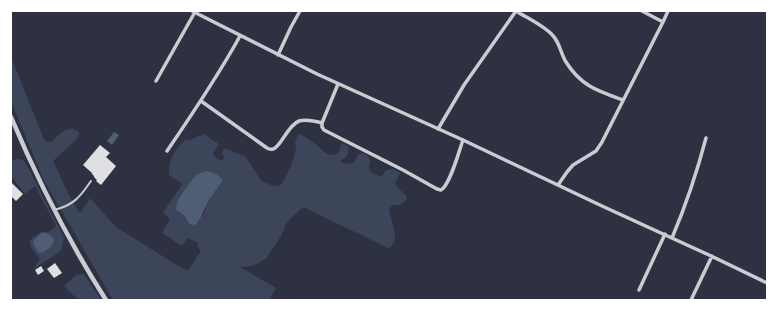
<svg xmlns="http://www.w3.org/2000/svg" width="778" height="311" viewBox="0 0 778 311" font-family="'Sofia Sans Condensed',sans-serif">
<rect width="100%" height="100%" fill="#2d3142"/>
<!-- green -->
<path fill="#3c4559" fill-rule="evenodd" d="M11,57l33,82 3,3h4c6,-5 16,-18 25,-12 4,2 3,5 2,8l-25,23 18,38 9,14 10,-15 26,29 56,35 16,9 13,-20 -4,-5 1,-3 -10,-5 -6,8 -20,-13 8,-14 -7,-6 19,-29 -13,-9c0,-16 4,-23 16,-35h5l14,-6 15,10 -6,10 3,4 5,3 3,-3 -2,-6 3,-4 14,6 6,2 17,25 11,5 8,-1 9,-17 6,-18 -1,-7 3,-9 6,2 13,9 7,7 5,3 8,-1 3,-5 2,-6 7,4 -1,8 -8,7 6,2 7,-1 5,-8 4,-2c1,0 6,3 6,3 4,5 1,8 1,12 1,6 9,8 13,8l4,-6 8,-1 6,4 -5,10 5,7 7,6 -1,4 -6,5h-7l-4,4c1,8 7,23 6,31 -1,2 -4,6 -5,9l-87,-42 -16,15 -6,14 -15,23 -14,7 -12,1 36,21 -7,12h-156l-70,-121 -32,-78zM223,181l-9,10 -8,16 -2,7 -4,4 -2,5h-10l-5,-8 -6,-4v-6z
M16,159h5l3,2 7,12 33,65 -3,13 -28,18 7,-10c-4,-6 -11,-11 -10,-19l11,-8h8l7,-6 -21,-40 -10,8 -14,-18v-14z
M84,274l17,26h-23l-14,-14 12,-11z"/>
<!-- water -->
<path fill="#4f5d75" d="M114,132l5,3 -7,10 -5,-4z
M206,171c7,1 14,4 17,10 -6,7 -12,15 -17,25 -3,6 -5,14 -11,19 -10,-1 -6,-5 -12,-10 -2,-2 -4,-3 -6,-4l-1,-3 2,-8 8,-12 10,-13z
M41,233c6,0 10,1 13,7l-2,6 -10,7 -4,-1 -5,-9v-2z"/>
<!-- building -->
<path fill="#e0e0e3" d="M100,145l10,8 -4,4 10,9 -15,19 -5,-4 1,-1 -3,-3v-1l-2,-2v-1l-9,-8z
M11,182l12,12 -7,7 -5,-5z
M55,263l7,10 -8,5 -7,-9z
M41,266l3,5 -6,4 -3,-5z"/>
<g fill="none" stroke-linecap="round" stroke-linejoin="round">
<!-- service -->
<path stroke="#caccd0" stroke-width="2" d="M54,210c20,-5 26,-13 37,-29"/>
<!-- minor -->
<path stroke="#caccd0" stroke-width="3.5" d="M192,11l125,63 146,66 139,66 107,49 58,28
M516,11c11,7 31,16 38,26 6,7 7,17 12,25 15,24 32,29 57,38
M642,11l21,11
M278,55l13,-28 9,-16
M156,81l39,-69
M338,84l-16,39v4l2,3 79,40 34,19 4,1c9,-5 18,-39 22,-50
M201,101l66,47c2,1 4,2 6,1 7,-1 15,-24 26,-28 7,-2 16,0 23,2
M438,129l26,-44 52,-74
M167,151c26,-38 51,-75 73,-115
M558,185l9,-13 6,-7 23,-14 6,-9 61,-120 5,-11
M672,238c14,-33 25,-66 34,-100
M639,290l26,-56
M691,300l21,-44"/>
<!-- tertiary -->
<path stroke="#caccd0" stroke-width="4.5" d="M11,117c27,64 58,125 95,183"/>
</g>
<!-- border -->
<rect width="778" height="311" fill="none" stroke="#ffffff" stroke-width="24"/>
</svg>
